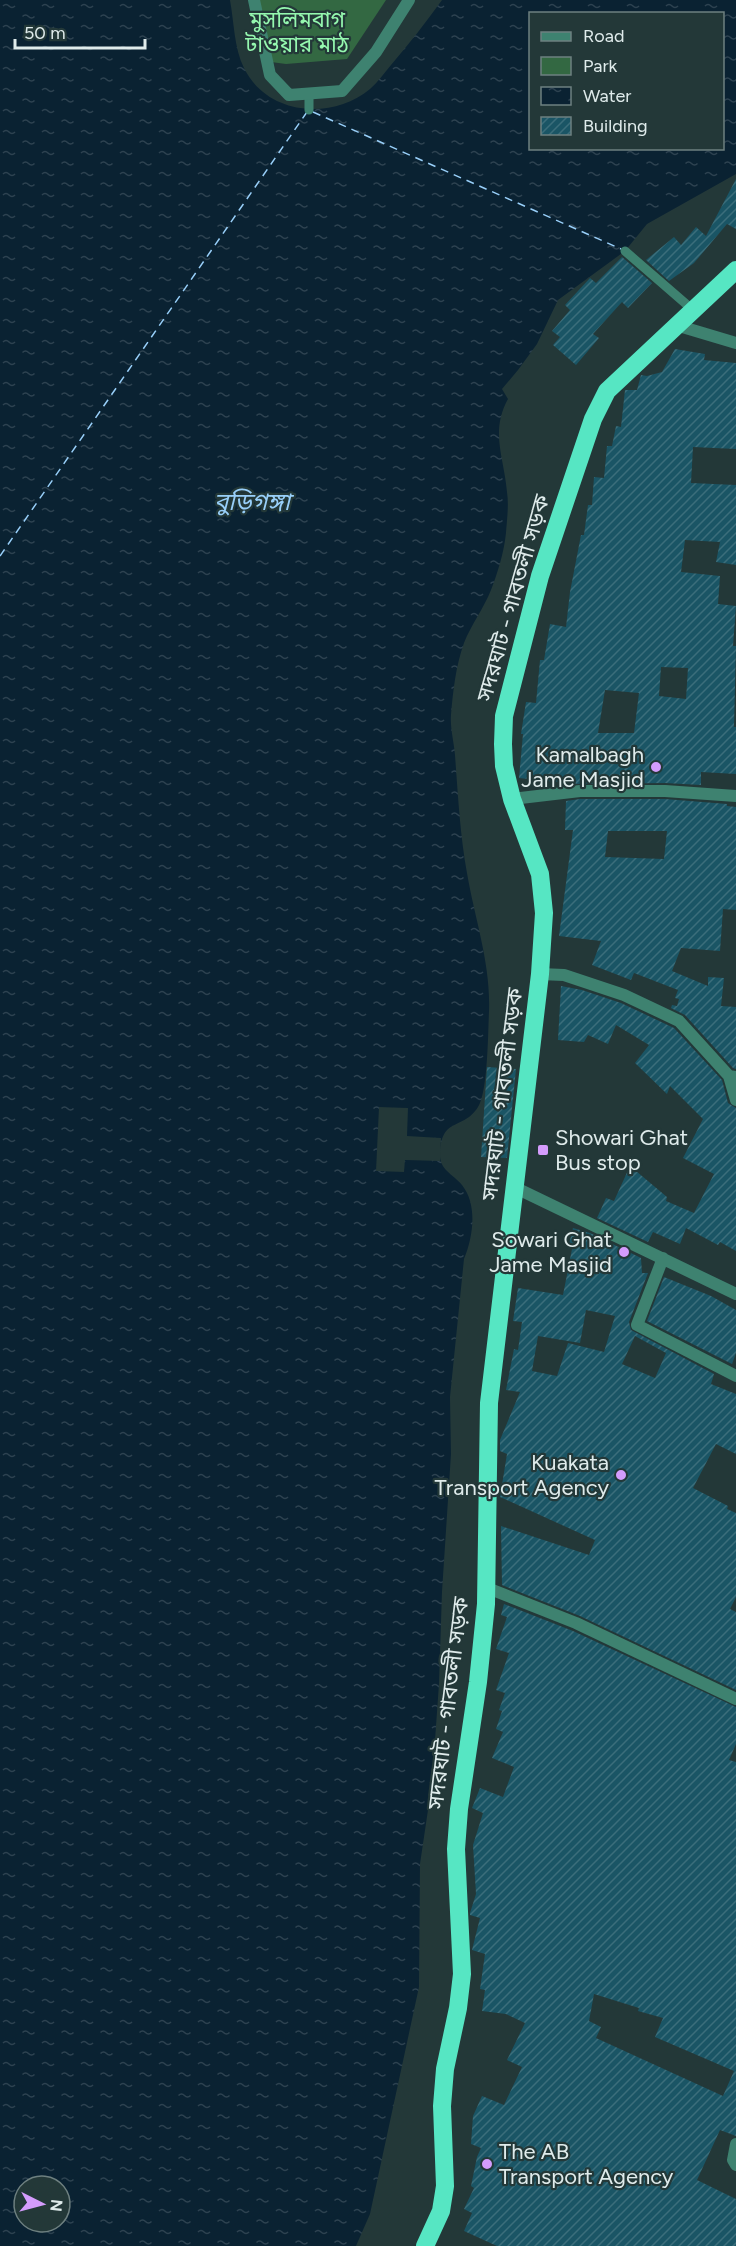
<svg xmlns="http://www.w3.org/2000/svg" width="736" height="2246" viewBox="0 0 736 2246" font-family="Figtree,'Noto Sans Bengali',sans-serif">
<defs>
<pattern id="water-ripples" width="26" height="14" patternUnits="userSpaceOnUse" patternTransform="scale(1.5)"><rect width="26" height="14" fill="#0a2232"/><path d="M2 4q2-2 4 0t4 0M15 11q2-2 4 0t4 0" fill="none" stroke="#2d4250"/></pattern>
<pattern id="building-hatch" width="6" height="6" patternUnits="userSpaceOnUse" patternTransform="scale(1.5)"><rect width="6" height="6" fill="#1a5565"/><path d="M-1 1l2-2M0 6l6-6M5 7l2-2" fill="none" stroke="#3b6e7b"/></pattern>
</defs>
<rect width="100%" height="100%" fill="#233838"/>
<!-- green -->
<path fill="#336842" d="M258,0h128l-39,59 -61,5 -15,-2z"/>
<!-- water -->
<path fill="url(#water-ripples)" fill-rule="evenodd" d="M0,0h230c4,21 4,48 14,68 23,47 87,53 126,21 8,-7 14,-16 21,-24 18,-21 35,-43 51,-65h294v174l-89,50 -22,27 -67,49 -21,44 -19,26 -16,19 6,10c-18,33 -4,58 -1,93 2,13 0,27 -1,41 -2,19 -8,39 -15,57 -7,18 -20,35 -27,53 -8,22 -11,48 -13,72 -1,13 3,27 4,40 3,40 5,79 12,118 8,47 24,91 22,139 -1,20 -1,80 -11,95 -15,24 -36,9 -38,46 -1,17 12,20 22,32 16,20 11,52 2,74l-14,138 1,57 -9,138 -3,92 -7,99 -12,81 -1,123 -49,227 -14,32h-356zM530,14h192v134h-192zM24,2186h36v36h-36z"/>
<!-- pier -->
<path fill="#233838" d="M379,1107l29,1 -1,28 34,2 -1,23 -35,-1 -1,12 -28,-1z"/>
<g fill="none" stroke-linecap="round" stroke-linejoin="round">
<!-- ferry -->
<path stroke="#98cff9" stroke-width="1.5" stroke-dasharray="8 6" stroke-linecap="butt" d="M313,112l308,137
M0,556l307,-444"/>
</g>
<!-- building -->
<path fill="url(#building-hatch)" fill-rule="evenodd" d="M736,179v50l-9,-5 -33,39 -25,18 -23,-21 28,-23 7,8 15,-18 10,9z
M622,257l30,26 -24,25 -6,-6 -29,32 6,4 -23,27 -23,-20 7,-8 -8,-6 18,-21 -5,-5 25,-27 6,5z
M675,349l30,5 -1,6 32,3v86l-43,-2 -2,36 45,2v80l-20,-3 4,-20 -35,-2 -4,32 39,4 -2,28 18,2 -3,40h3l-2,81h2v47l-35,-2v13l-36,-2 -99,1v-1l-47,-5 4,-44h-2l5,-32 10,1 4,-43h4l6,-36 16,3 4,-35 11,-57h3l4,-30h4l2,-28 10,1 3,-32h5l4,-20 5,1 4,-37h12l4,-15 6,1 15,-4zM661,667l27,1 -2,31 -27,-3zM605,690l34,3 -5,40h-36z
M580,799h85l62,5v2l9,1v103l-13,-1 -3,42 -39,-3 -9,23 36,15v-9l16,1 -3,28 15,1v62l-3,-1 -48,-53 -14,-7 1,-3 5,1 2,-7 -4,-1 3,-8 -44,-17 -3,7 -39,-15 9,-24 -42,-5 14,-106h-8l1,-29zM608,831h59l-3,28 -59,-2z
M561,986l21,4 39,13 53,25 48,52 6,23 8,5v143l-16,-9 -2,3 -32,-17 -6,16 -27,-12 -5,10 -51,-24 9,-20 8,3 16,-35 37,31 -1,4 28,12 20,-39 -31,-16 20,-39 -33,-33 -3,8 -32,-31 14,-18 -33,-20 -8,19 -20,-9 -4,7 -26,-2z
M487,1067l29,2 -9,89 -26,-1z
M573,1228l17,5 51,25 1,15h6l-19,49 2,8 83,44 -3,10 25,10v60l-20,-10 -23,44 35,18 -1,3 9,4v84l-6,12 6,3v78l-156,-74 -78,-31 -1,-59 88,29 6,-15 -95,-43 7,-43 -7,-3v-11l20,-48 -14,-2 8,-41 4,1 4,-28 -9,-1 5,-33 45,7 9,-46 -4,-1zM586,1310l29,6 -11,36 -36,-9 -11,33 -25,-5 6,-35 42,7zM635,1336l31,17 -11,25 -33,-14z
M664,1277l47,19 25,14v43l-4,11 -85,-43z
M504,1604l69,27 163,76v37l-7,16 7,2v374l-16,-6 -23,50 39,19v47h-239l-33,-15 8,-18 -8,-4 10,-21 -3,-2 6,-29 4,-9 -10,-4 2,-28 9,-20 22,9 18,-38 -15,-7 18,-37 -19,-9 -24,-3 3,-21 -5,-1 5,-35 -13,-4 8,-32 -10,-3v-2l6,-19 -3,-49 10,-32 -11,-5 8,-20 23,9 11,-30 -22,-9 11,-26 -7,-3 6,-18 -3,-1 6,-17 -9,-3 13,-37 -13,-4 11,-32 -6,-2zM594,1994l45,14 -1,3 25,7 -8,19 79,34 -11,25 -127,-58 5,-11 -12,-6z"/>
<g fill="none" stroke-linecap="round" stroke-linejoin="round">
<!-- lane -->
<path stroke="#3e8270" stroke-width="9" d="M309,110v-15
M625,251l68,59"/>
<!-- street -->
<path stroke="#3e8270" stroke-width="12" d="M254,0l16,75 19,20 53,-4 34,-39 33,-52
M679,326l57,17
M512,799l68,-8h85l71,5
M540,974l24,1 60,20 55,26 50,55 7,1
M729,1076l7,24
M516,1188l220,106
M663,1258l-26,67 99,51
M485,1587l91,36 160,76
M736,2144l-3,16 3,5"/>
<!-- highway -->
<path stroke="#56e6c3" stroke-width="18" d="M425,2246l16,-35 4,-25 -3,-80 3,-37 13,-61 4,-34 -6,-125 3,-40 19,-127 8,-78 3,-201 51,-429 4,-61 -4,-39 -28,-75 -8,-33 -1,-22 1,-28 36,-140 53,-157 14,-28 129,-121"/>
</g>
<!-- markers -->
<g fill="#d49cfc" stroke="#233838" stroke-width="2">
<circle cx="656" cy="767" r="6"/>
<rect x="537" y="1144" width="12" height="12" rx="3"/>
<circle cx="624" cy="1252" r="6"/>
<circle cx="621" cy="1475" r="6"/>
<circle cx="487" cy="2164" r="6"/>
</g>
<g text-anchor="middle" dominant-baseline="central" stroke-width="4.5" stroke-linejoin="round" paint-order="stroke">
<!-- park labels -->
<g font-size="22" fill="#95f8af" stroke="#233838">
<text x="297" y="19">মুসলিমবাগ<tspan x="297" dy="25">টাওয়ার মাঠ</tspan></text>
</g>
<!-- street labels -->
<g font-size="22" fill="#dfebeb" stroke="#233838">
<text transform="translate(513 598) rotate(-74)">সদরঘাট - গাবতলী সড়ক</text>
<text transform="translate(502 1094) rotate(-83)">সদরঘাট - গাবতলী সড়ক</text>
<text transform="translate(448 1703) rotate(-83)">সদরঘাট - গাবতলী সড়ক</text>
</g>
<!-- poi labels -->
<g font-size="22" fill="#dfebeb" stroke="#233838" text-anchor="end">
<text x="644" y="754">Kamalbagh<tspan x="644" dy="25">Jame Masjid</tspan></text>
<text x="555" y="1137" text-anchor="start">Showari Ghat<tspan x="555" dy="25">Bus stop</tspan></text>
<text x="612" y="1239">Sowari Ghat<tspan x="612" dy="25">Jame Masjid</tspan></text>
<text x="609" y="1462">Kuakata<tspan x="609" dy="25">Transport Agency</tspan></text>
<text x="499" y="2151" text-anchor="start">The AB<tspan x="499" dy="25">Transport Agency</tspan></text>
</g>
<!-- water labels -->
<g font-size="24" font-style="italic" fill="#98cff9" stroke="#233838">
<text x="252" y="501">বুড়িগঙ্গা</text>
</g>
</g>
<!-- legend -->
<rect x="529" y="12" width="195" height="138" fill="#233838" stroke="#6e8080" stroke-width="1.5"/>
<rect x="541" y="32" width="30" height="9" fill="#3e8270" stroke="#6e8080" stroke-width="1.5"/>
<text x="583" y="42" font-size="18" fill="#dfebeb">Road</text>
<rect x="541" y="57" width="30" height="18" fill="#336842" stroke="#6e8080" stroke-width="1.5"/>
<text x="583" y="72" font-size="18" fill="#dfebeb">Park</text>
<rect x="541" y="87" width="30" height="18" fill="url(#water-ripples)" stroke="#6e8080" stroke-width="1.5"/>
<text x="583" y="102" font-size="18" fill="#dfebeb">Water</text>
<rect x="541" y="117" width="30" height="18" fill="url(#building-hatch)" stroke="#6e8080" stroke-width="1.5"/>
<text x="583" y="132" font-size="18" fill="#dfebeb">Building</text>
<!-- north arrow -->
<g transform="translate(42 2204) rotate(96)"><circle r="28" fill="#233838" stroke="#6e8080" stroke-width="1.5"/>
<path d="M0-4.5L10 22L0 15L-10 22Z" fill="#d49cfc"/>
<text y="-9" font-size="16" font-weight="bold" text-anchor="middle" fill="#dfebeb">N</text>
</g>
<!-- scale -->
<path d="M15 39v9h130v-9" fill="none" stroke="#dfebeb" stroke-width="3"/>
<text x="24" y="39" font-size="18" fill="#dfebeb" stroke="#233838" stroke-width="4.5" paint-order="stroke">50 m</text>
</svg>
